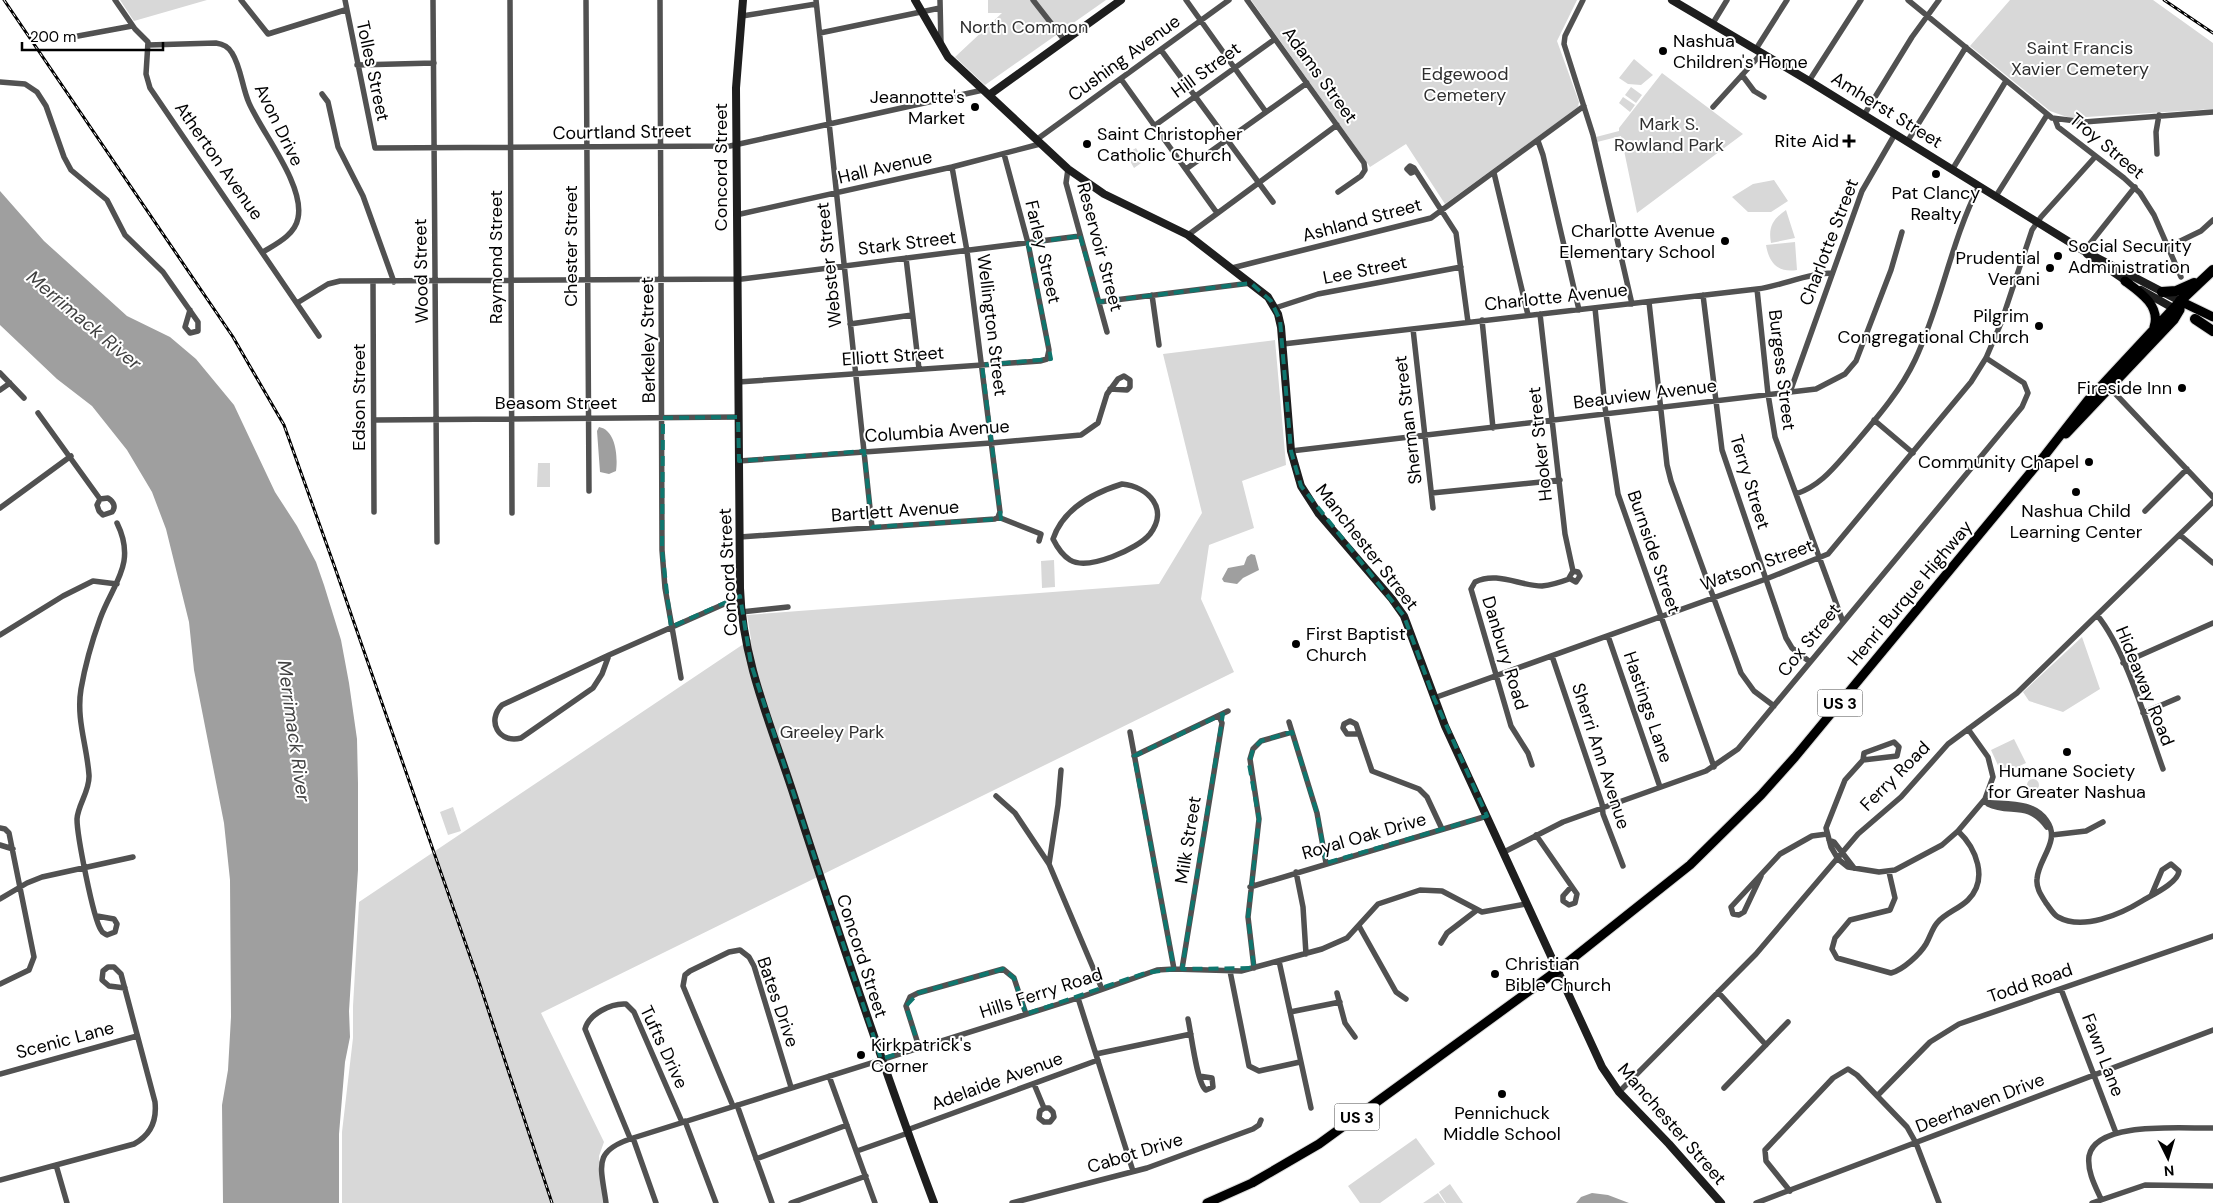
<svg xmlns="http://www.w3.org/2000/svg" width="2213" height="1203" viewBox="0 0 2213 1203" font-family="'DM Sans',sans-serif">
<rect width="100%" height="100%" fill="#fff"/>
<!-- green -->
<path fill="#d8d8d8" d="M120,0h87l-73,21z
M988,0h118l-121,85 -30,-28 47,-44h-14z
M1251,0h326l-20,41 22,61 -1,5 -133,97 -39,-60 -36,23z
M2010,0h143l60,43v66l-143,9 -20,-7 -80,-65z
M1634,59l19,16 -12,10 -13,-1 -9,-6z
M1662,73l81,61 -106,79 -16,-77 -24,6 -1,-5 23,-6v-3z
M1631,87l11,8 -6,8 -11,-8z
M1623,97l12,8 -5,7 -11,-9z
M1136,148l8,13 -10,7 -8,-14z
M1774,180l14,21 -17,11h-23l-16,-15 21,-13z
M1786,210l9,28 -24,5c-3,-16 2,-24 15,-33z
M1795,242l2,28c-19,3 -28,-7 -31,-25z
M1275,340l11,125 -44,16 12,47 -45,17 -8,54 33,73 -693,341 63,129 -5,14 4,47h-261v-71l11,-94v-32l6,-104 392,-263 -4,-24 412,-31 43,-71 -39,-159z
M538,463h12v24h-13z
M1054,560l1,27 -13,1 -1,-27z
M2082,637l18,52 -37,23 -34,-11 -6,-9z
M2014,739l12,24 -24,11 -11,-24z
M2027 785a6 6 0 1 1 12 0a6 6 0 1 1-12 0Z
M453,807l8,24 -13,4 -8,-23z
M1416,1138l19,26 -55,39h-20l-12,-17z
M1450,1184l13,19h-17l-7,-11z
M1438,1193l7,10h-22z"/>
<!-- water -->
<path fill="#9f9f9f" d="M0,191l44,50 83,75 43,21 26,22 38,46 41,87 22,34 19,36 8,23 17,55 8,43 8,56 1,44v87l-9,141 1,26 -5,25 -6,72v69h-116l-1,-98 6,-35 3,-53 -1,-137 -6,-57 -30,-153 -5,-48 -23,-93 -14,-37 -25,-42 -35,-44 -35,-27 -57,-54z
M599,427c17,3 19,30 17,44l-7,3 -9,-2 -3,-41z
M1251,554l4,1 4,15 -16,8 -6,6 -13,-2 -2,-3 6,-11 16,-3 3,-8z
M1592,1193l16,2 21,8h-53l5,-6z"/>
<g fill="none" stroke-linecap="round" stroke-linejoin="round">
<defs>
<path id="primary" d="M2125,281c15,11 36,25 29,46
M2180,301l33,16
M2066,434l108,-114 6,-10v-9
M1207,1203l45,-20 67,-39 239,-174 132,-105 71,-70 34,-38 250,-302 43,-55 92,-99"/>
<path id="highway" d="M2162,292l14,-1 18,-8
M2180,301l33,-31
M2195,319l18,12"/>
</defs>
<!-- primary casing -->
<use href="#primary" stroke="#dbdbdb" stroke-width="11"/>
<!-- highway casing -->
<use href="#highway" stroke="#dbdbdb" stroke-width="12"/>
<!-- street -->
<path stroke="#515151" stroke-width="5.5" d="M115,0l20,29 13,13 -2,32 4,14 169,248
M241,0l27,34 77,-24
M345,0l30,148 355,-2 253,-56
M433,0l4,542
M510,0l2,513
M660,0l2,550 3,38 16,90
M816,0l56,527
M940,0l1,44
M1033,0l32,41
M1186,0l80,112
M1247,0l117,163 1,7 -4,6 -23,16
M1583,0l-18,36 -1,8 29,91 39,169
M1908,0l144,118 32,4 129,-10
M586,1l3,490
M742,16l74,-12
M1713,23l14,-23
M820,33l120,-25
M78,36l54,-10
M148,45l68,-2c7,1 12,3 16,10 9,14 10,34 17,50 13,30 56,82 49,115 -3,17 -22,26 -35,34
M1756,49l31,-49
M1161,50l112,152
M357,65l77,-2
M1742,75l12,16 10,6
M1121,79l96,134
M1809,81l52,-81
M0,82l25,2 12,8 9,14 18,51 7,13 36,30 18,35 38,37 35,50v9l-8,2 -5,-6 5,-17
M322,94l6,8 10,45 25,49 31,86
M1713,107l49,-54
M1864,115l48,-78 27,-37
M2055,119l3,8 66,51 16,15 14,22 27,62
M1154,126l121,-87
M1036,140l193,-140
M1538,141l5,14 36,155
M1907,142l59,-95
M2157,154l-1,-22 3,-17
M952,167l15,84 33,261 -2,5
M1068,169l-2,14 41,149
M1186,169l121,-86
M1952,170l54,-89
M1416,171l-5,2 -4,-4 3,-3 4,2 42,65 12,89
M1494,173l34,142
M1996,196l51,-81
M736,215l216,-48 88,-23
M1188,235l149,-110
M2168,247l33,-16 12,-11
M2084,251l51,-64
M906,258l13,111
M1232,268l199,-50 153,-112
M373,282l1,230
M1757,289l11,105 7,43 68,185
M1152,295l7,50
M1703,295l19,155 64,188 6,10 18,14
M1099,302l152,-19
M1649,302l18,163 4,16 70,192 13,18 20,15
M297,303l31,-19 12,-3 402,-2 338,-43
M1275,308l43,-14 143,-27
M1595,308l10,99 13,87 96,273
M1540,314l25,220 8,37 -4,7 7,4 4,-6 -2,-4 -5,-1
M1482,320l11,108
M850,324l62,-9
M1413,329l20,179
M1283,344l474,-55c25,-3 50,-16 75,-16
M0,373l24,25
M738,382l302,-21 7,-2 2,-9 -21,-107 -24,-89
M2109,387l104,110
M0,390l10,-7
M1790,392l72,-201 33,-57
M38,413l62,86 8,-1c6,4 8,9 4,14l-9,3 -4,-4 -2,-6 3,-6
M374,420l364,-3
M1874,420l39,33
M1291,451l525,-62 29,-15 11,-13 35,-91 11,-38
M739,461l252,-18 90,-8 17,-12 9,-29 11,-15 6,-3 6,4v7l-3,3 -17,-1
M1122,484c27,3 47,25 28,50 -12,15 -62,37 -80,26 -8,-5 -13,-13 -17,-21 10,-30 40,-46 69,-55z
M1432,493l128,-13
M1796,494c26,-9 39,-28 57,-48 22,-26 47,-54 62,-86 26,-55 36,-119 64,-174
M0,508l71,-52
M2145,511l42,-42
M2180,535l33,28
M740,537l255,-18 3,-2 43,17 -2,7
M741,612l47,-5
M2097,615c29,35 50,110 66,154
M0,635l63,-39 30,-15 24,3
M1608,636l52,151
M609,655l-107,50c-16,16 -3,39 19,33l72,-50 9,-14 7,-19 131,-58
M1552,656l50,148 1,10 20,52
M2123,663l90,-40
M1434,698l332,-119 62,-25 143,-172 15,-24 15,-35 31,-93 9,-13 54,-60
M2143,713l35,-15
M1289,722l28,91 9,50
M1130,732l44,237
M1359,734h-12l-4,-6 1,-4 6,-3 6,3 16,47 47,18 8,8 15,32
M1134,756l94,-45
M1863,760l1,-7 30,-11 5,5 -2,9 -34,4 -18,20 -19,48 5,19 7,12 10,8 31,5 16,-2 47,-25 16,-14 27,-32 8,-22 -5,-20 -20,-28
M1532,765l-4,-12 -17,-27 -40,-137 4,-7c22,-11 45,4 67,4 9,-1 19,-4 27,-7
M996,796l19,17 34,51 53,125
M1983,802c22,3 50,-2 64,19 14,20 -9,38 -10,58 -1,9 4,16 9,24 4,5 7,11 12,14 25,14 63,-3 84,-16 10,-6 36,-18 37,-30l-8,-7 -9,6 -11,26
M1988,804c22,11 39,-4 59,23
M0,828l5,1 4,4 25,124 -5,13 -29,14
M1536,835l41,59 -2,9 -6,2 -6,-4v-5l8,-9
M2052,835l34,-4 17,-9
M1829,840l5,2 20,26
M0,845l13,4
M1504,852l59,-30 143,-51 32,-22 284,-342 6,-14 -4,-10 -38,-25
M1049,864l9,-59 3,-35
M1296,872l7,35 3,47
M1889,872l6,26 -5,12 -40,10 -15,18 -3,11 5,9 54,15c12,-3 29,-19 35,-29 4,-7 6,-15 11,-21 8,-10 22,-14 31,-23 21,-21 8,-52 -10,-69
M1761,876l-17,36 -5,3 -6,-1 -2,-7 49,-53 32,-18 15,-2
M1250,887l237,-71
M0,899l27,-16 15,-6 91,-20
M97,916l17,3 3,5 -2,8 -8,3c-3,-2 -5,-2 -6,-5 -8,-12 -24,-95 -24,-111 1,-15 13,-28 12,-44 -2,-29 -13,-56 -8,-86 4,-23 11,-48 19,-70 13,-36 37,-55 17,-96
M1359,926l37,66 10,7
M1441,943l6,-10 30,-23
M1279,961l32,147
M1254,968l-6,-51 11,-98 -9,-60 3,-10 8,-8 31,-9
M1182,969l40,-246 -3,-7
M1230,971l19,95 10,5 41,-9
M2061,989l55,144
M1718,992l48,53
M1337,993l8,30 10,14
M1078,998l55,173
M1290,1012l50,-10
M1188,1019c3,13 9,66 18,71l7,-3 -1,-9 -13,-2
M919,1047l-13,-41 4,-9 8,-4 85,-24 11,9 12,36
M1096,1054l95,-20
M0,1074l137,-38
M829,1076l46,127
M1034,1084l10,24 -4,3 -1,7 5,4h6l4,-5 -1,-5 -4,-4h-5
M1724,1088l64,-66
M1619,1092l137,-138 102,-120 43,-37 47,-53 69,-51 196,-191
M1878,1095l52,-53 29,-18 254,-88
M737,1105l35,98
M733,1106l-50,-120 2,-11 5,-4 39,-19 11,-2 9,7 5,9 37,121
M685,1121l31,82
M907,1130l191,-70
M630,1138l-45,-109c4,-15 26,-26 41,-25l8,8 48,110
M633,1138l23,65
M857,1151l51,-18
M756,1159l91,-34
M56,1165l11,38
M0,1180l134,-36c17,-9 23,-23 21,-42l-34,-128 -7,-7h-6l-5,4 -1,9 7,6 16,2
M1790,1191l-24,-30 -1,-11 68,-72 15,-9 9,6 50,52 9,16 23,60
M2101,1199c-6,-13 -14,-28 -12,-43 7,-36 97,-27 124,-28
M606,1203c-5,-37 -14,-52 27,-65l445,-140 79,-28 17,-1 67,2 81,-22 25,-11 31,-34 42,-14 22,1 40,21 44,-8
M791,1203l75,-27
M1012,1203l135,-35 106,-39 6,-4 2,-5
M1756,1203l457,-173
M2092,1203l53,-18 68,1"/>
<!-- secondary -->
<path stroke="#1e1e1e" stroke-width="8" d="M743,0l-7,88 4,500c2,73 33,142 55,211 44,136 89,271 139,404
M915,0l33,57 120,112 36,25 84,41 80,62 10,17 3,13 10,124 10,35 18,28 73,85 12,17 41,110 157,341 17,25 50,52 52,59
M1672,0l137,81 275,170 96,50
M989,95l132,-95
M2087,254l42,29
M2141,290l32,18"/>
<!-- primary -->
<use href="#primary" stroke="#000" stroke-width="9"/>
<!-- highway -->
<use href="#highway" stroke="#000" stroke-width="10"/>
<defs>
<path id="rail" d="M4,0l229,337 51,88 50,140 145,417 73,221
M2164,0l49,33"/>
</defs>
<!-- rail casing -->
<use href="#rail" stroke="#000" stroke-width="3"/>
<!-- rail -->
<use href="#rail" stroke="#fff" stroke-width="1" stroke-dasharray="4" stroke-linecap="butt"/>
</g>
<!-- marked area -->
<path fill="none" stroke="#0f766e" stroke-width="4" stroke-dasharray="10 6" stroke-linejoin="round" d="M1080,236l19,66 152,-19 20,18 9,19 11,131 10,35 103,130 30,82 53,118 -161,47 -9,-50 -25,-81 -31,9 -8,8 -4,15 10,55 -11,98 6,51 -72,1 41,-255 -89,42 40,213 -29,4 -119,41 -12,-36 -11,-9 -85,24 -12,13 13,41 -38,12 -130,-395 -11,-68 -69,31 -9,-77 1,-132 75,-1 1,44 125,-10 8,76 129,-8 -19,-154 69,-6 -23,-116z"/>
<!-- markers -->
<g fill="#000" stroke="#fff" stroke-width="2">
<circle cx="1663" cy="51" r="5"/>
<circle cx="975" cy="107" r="5"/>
<path d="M1846.5 133.5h5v5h5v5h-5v5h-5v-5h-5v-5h5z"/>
<circle cx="1087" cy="144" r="5"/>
<circle cx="1936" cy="174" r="5"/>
<circle cx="1725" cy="241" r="5"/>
<circle cx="2058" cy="256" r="5"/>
<circle cx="2050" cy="268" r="5"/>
<circle cx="2039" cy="326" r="5"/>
<circle cx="2182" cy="388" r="5"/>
<circle cx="2089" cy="462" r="5"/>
<circle cx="2076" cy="492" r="5"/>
<circle cx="1296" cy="644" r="5"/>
<circle cx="2067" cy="752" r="5"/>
<circle cx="1495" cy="974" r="5"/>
<circle cx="861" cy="1055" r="5"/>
<circle cx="1502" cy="1094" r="5"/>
</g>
<g text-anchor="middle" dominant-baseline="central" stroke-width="4" stroke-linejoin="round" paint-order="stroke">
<!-- shield labels -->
<g fill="#fff" stroke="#4c4c4c" stroke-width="1">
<rect x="1817.5" y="689.5" width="45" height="27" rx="4"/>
<rect x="1334.5" y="1103.5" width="45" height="27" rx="4"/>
</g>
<g font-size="16" font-weight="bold" fill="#000">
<text x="1840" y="703">US 3</text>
<text x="1357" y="1117">US 3</text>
</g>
<!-- park labels -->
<g font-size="18" fill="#2f2f2f" stroke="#fff">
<text x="1024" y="27">North Common</text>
<text x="2080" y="48">Saint Francis<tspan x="2080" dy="21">Xavier Cemetery</tspan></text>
<text x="1465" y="74">Edgewood<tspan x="1465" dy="21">Cemetery</tspan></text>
<text x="1669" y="124">Mark S.<tspan x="1669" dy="21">Rowland Park</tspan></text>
<text x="832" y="732">Greeley Park</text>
</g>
<!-- poi labels -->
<g font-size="18" fill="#000" stroke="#fff" text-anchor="end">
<text x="1673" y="41" text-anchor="start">Nashua<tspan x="1673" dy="21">Children's Home</tspan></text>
<text x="965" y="97">Jeannotte's<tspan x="965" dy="21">Market</tspan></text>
<text x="1097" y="134" text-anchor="start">Saint Christopher<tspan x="1097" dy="21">Catholic Church</tspan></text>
<text x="1839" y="141">Rite Aid</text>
<text x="1936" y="193" text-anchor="middle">Pat Clancy<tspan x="1936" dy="21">Realty</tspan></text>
<text x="1715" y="231">Charlotte Avenue<tspan x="1715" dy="21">Elementary School</tspan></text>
<text x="2068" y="246" text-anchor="start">Social Security<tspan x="2068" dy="21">Administration</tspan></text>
<text x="2040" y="258">Prudential<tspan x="2040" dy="21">Verani</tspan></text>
<text x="2029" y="316">Pilgrim<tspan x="2029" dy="21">Congregational Church</tspan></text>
<text x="2172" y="388">Fireside Inn</text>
<text x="2079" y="462">Community Chapel</text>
<text x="2076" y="511" text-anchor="middle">Nashua Child<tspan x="2076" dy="21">Learning Center</tspan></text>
<text x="1306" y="634" text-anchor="start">First Baptist<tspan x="1306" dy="21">Church</tspan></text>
<text x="2067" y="771" text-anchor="middle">Humane Society<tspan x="2067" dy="21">for Greater Nashua</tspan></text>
<text x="1505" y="964" text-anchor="start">Christian<tspan x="1505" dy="21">Bible Church</tspan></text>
<text x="871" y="1045" text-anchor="start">Kirkpatrick's<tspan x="871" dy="21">Corner</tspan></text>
<text x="1502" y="1113" text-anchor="middle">Pennichuck<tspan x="1502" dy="21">Middle School</tspan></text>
</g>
<!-- street labels -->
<g font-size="18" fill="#000" stroke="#fff">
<text transform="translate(1124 58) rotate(-36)">Cushing Avenue</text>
<text transform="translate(1206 70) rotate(-36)">Hill Street</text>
<text transform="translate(373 71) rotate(78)">Tolles Street</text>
<text transform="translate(1320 75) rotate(54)">Adams Street</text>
<text transform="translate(1887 110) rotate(32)">Amherst Street</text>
<text transform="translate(279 125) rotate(64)">Avon Drive</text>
<text transform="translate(622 132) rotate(-1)">Courtland Street</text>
<text transform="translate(2107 146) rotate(40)">Troy Street</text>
<text transform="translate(219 161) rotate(55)">Atherton Avenue</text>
<text transform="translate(721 167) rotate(-90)">Concord Street</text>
<text transform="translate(885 167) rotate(-13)">Hall Avenue</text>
<text transform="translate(1362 220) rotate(-15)">Ashland Street</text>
<text transform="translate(1829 242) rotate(-69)">Charlotte Street</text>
<text transform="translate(907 243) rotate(-7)">Stark Street</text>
<text transform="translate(571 246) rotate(-90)">Chester Street</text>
<text transform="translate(1100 247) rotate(75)">Reservoir Street</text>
<text transform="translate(1043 252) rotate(77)">Farley Street</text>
<text transform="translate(496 257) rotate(-90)">Raymond Street</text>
<text transform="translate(829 265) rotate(-96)">Webster Street</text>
<text transform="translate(1365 270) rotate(-11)">Lee Street</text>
<text transform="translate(421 271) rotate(-91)">Wood Street</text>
<text transform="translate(1556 297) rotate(-6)">Charlotte Avenue</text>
<text transform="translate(992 325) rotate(83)">Wellington Street</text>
<text transform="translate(648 340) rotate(-91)">Berkeley Street</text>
<text transform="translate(893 356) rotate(-4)">Elliott Street</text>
<text transform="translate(1782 370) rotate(83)">Burgess Street</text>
<text transform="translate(1645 394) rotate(-7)">Beauview Avenue</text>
<text transform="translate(359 397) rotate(-90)">Edson Street</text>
<text x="556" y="403">Beasom Street</text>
<text transform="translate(1408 420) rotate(-97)">Sherman Street</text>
<text transform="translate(937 431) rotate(-4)">Columbia Avenue</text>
<text transform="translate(1540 444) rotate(-96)">Hooker Street</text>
<text transform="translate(1750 482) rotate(73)">Terry Street</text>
<text transform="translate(895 511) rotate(-4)">Bartlett Avenue</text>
<text transform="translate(1367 547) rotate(52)">Manchester Street</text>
<text transform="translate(1654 552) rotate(71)">Burnside Street</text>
<text transform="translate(1757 565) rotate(-20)">Watson Street</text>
<text transform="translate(728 572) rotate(-93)">Concord Street</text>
<text transform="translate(1910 593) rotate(-50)">Henri Burque Highway</text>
<text transform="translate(1809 640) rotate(-51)">Cox Street</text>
<text transform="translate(1505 653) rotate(73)">Danbury Road</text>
<text transform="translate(2145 686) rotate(68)">Hideaway Road</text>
<text transform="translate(1648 707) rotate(71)">Hastings Lane</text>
<text transform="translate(1601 756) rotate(72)">Sherri Ann Avenue</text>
<text transform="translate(1895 776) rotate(-45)">Ferry Road</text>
<text transform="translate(1364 836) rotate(-16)">Royal Oak Drive</text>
<text transform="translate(1188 840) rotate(-81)">Milk Street</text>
<text transform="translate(862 956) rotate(72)">Concord Street</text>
<text transform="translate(2030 983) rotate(-19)">Todd Road</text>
<text transform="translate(1041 993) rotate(-18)">Hills Ferry Road</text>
<text transform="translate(778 1002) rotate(71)">Bates Drive</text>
<text transform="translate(65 1040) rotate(-15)">Scenic Lane</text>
<text transform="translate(664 1047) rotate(65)">Tufts Drive</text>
<text transform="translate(2103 1055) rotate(69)">Fawn Lane</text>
<text transform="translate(997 1081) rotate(-20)">Adelaide Avenue</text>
<text transform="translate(1980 1103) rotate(-21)">Deerhaven Drive</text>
<text transform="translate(1672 1124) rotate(49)">Manchester Street</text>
<text transform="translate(1135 1153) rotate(-17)">Cabot Drive</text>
</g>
<!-- water labels -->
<g font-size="19" font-style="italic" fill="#404040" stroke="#fff">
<text transform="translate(84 320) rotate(40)">Merrimack River</text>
<text transform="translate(294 731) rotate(82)">Merrimack River</text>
</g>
</g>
<!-- north arrow -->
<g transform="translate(2168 1158) rotate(175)" stroke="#ffffff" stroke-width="4" paint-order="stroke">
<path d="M0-4L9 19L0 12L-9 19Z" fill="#000000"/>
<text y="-8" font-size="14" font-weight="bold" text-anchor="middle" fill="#000000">N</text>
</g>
<!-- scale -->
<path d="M22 42v8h141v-8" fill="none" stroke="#000000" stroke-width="2.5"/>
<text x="30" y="42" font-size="15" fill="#000000" stroke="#ffffff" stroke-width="4" paint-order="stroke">200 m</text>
</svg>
